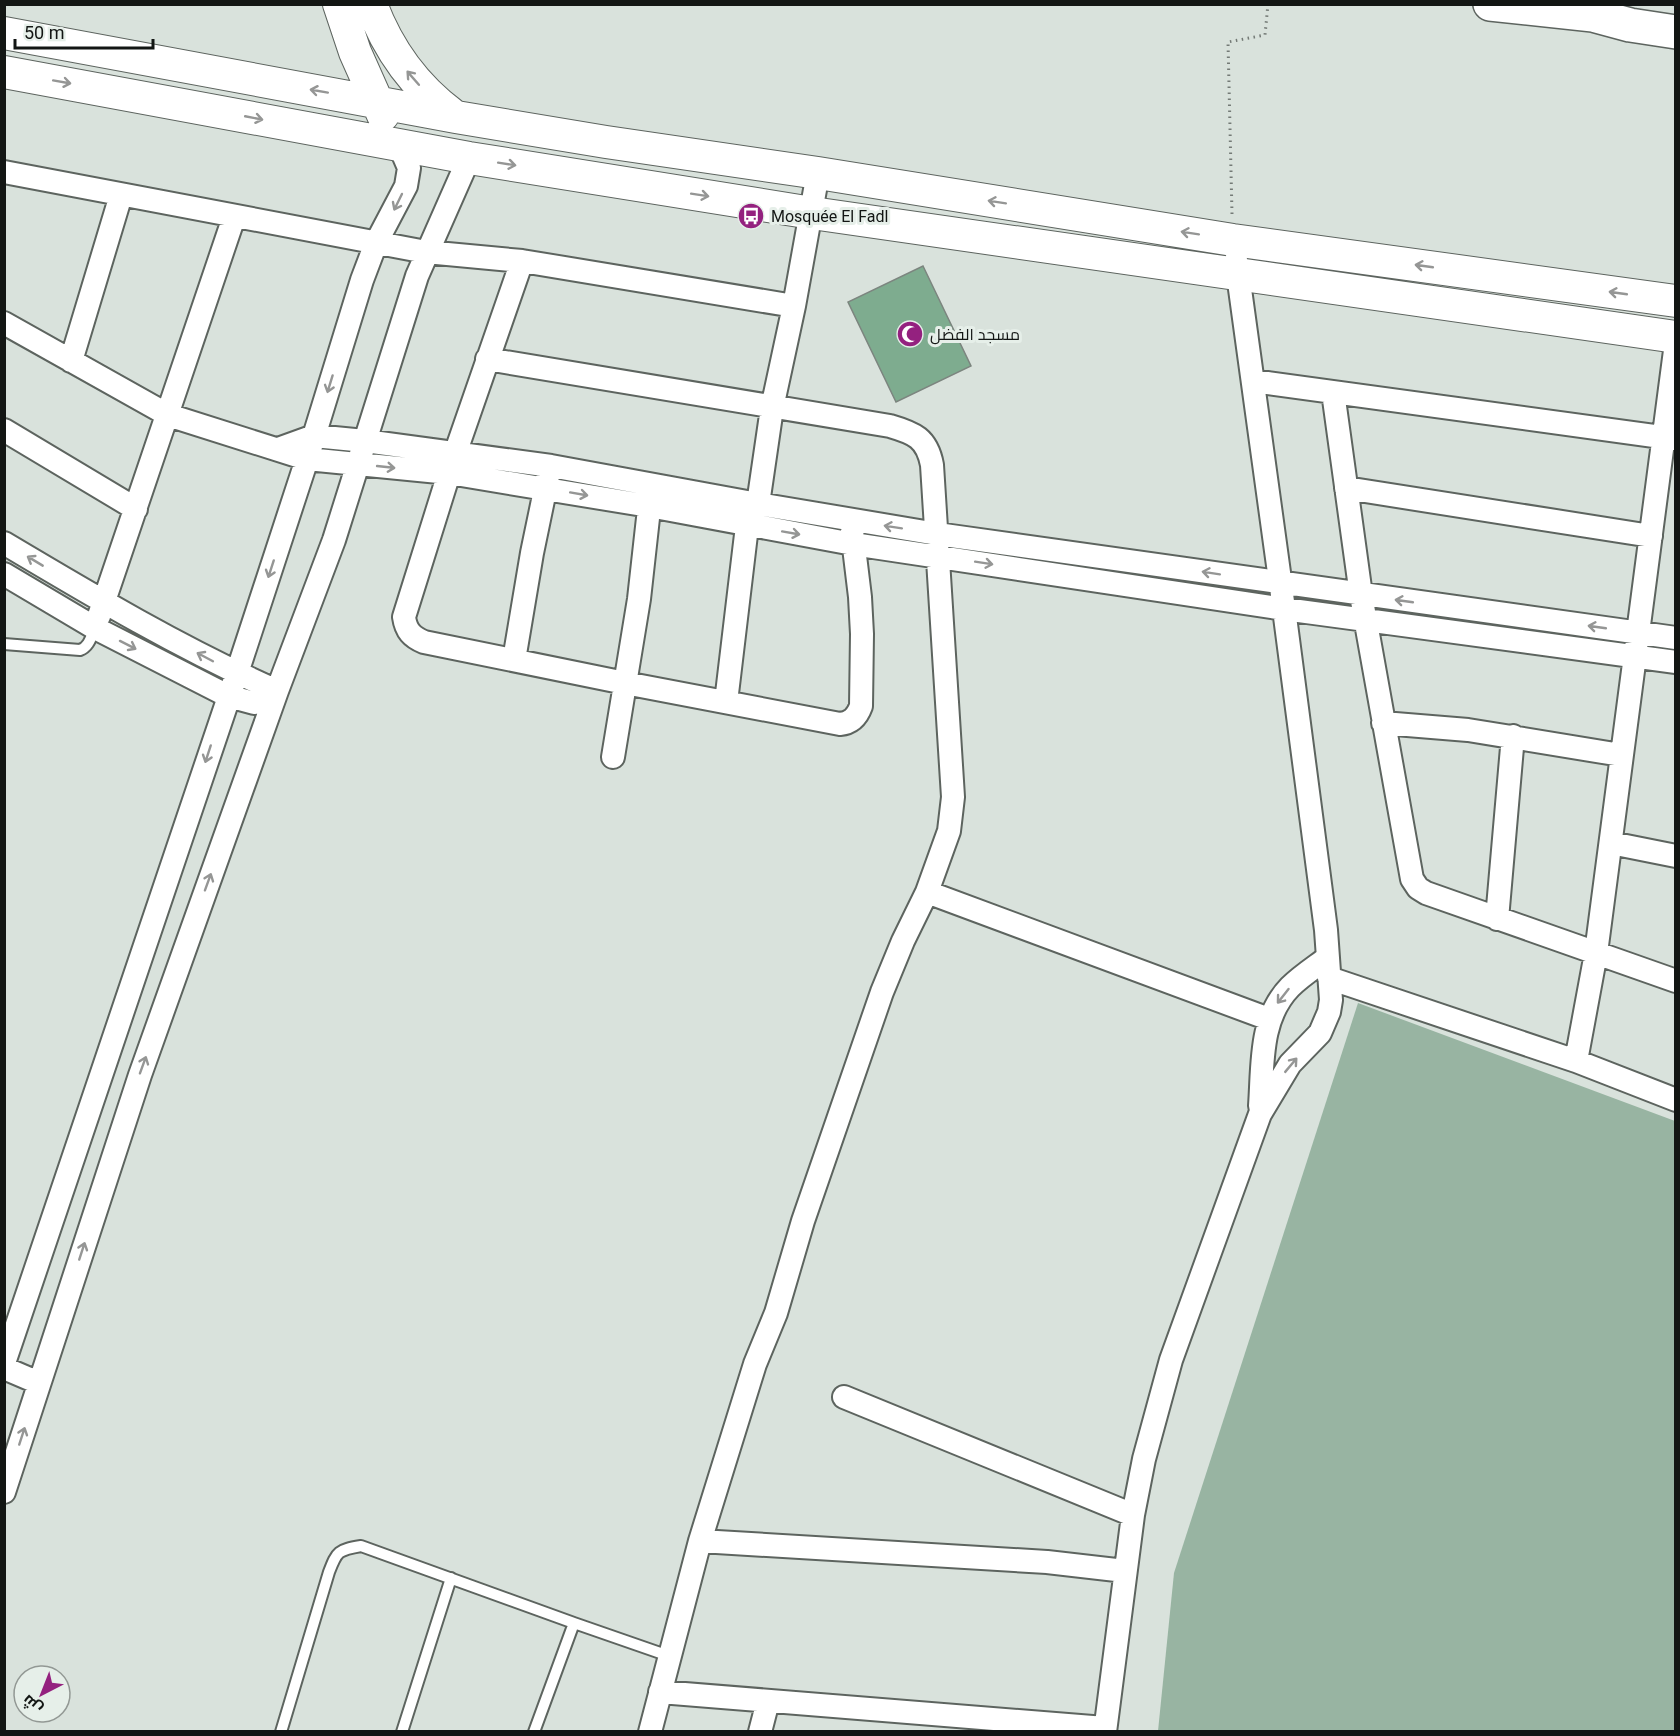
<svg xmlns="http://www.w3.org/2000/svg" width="1680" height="1736" viewBox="0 0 1680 1736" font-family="Roboto,Cairo,sans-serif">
<rect width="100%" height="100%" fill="#d9e2dc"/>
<!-- green -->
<path fill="#98b4a2" d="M1358,1003l317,118v610h-517l16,-158z"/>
<!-- building -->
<path fill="#7eac8f" stroke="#7c857f" stroke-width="1.5" d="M923,266l48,100 -75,36 -48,-100z"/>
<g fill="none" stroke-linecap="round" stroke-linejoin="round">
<defs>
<path id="lane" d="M4,644l76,6c9,-3 11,-13 15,-22
M281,1732l48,-160c8,-21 9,-22 32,-26l213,77
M402,1732l49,-154
M534,1732l40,-109 95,33"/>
<path id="street" d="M4,172l422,80 96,9 272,45
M522,261l-67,193 -51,163c2,14 8,20 20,25l201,41 215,41c11,-1 17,-7 21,-18l1,-72 -2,-37 -8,-66
M4,323l164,92 139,44 142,14 200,33 204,38 431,65 392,53
M487,359l403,67c24,7 37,12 42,39l21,332 -4,34 -22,61 -24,49 -21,51 -79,229 -27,92 -21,51 -55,177 -50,191
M71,361l50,-166
M1253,381l423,58
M1333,392l28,203 51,284 6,9 8,5 250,88
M4,430l132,79
M278,449l36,-13 51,5 186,25 207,38 179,30 739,104
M1346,488l305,48
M758,504l14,-96 22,-102 24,-133
M4,543c89,53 178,106 273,148l-9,9 -14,3 -26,-7 -133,-68 -91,-54
M99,616l135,-399
M514,660l18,-107 16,-77
M726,702l21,-176
M1383,723l85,7 153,25
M613,757l26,-158 12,-108
M1611,843l65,13
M927,892l342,127
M1497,919l16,-183
M1329,978l247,83 100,39
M1576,1061l20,-108 80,-610
M1260,1106c3,-41 -1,-87 30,-119 11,-11 25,-20 37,-29
M4,1363l233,-690 70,-214 55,-179 14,-37 30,-57 3,-18 -9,-21
M4,1368l35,15
M844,1397l289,118
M4,1492l136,-417 137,-384 57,-151 83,-264 52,-118
M700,1541l347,21 78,9
M660,1692l445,36
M760,1732l8,-31
M1105,1732l28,-217 11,-56 27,-99 89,-246 30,-50 30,-31 9,-21 2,-12 -5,-70 -42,-321 -48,-349"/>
<path id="secondary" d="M339,4l16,48 28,63
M371,4c17,46 43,82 82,111
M4,33l452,84 150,25 212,31 415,67 443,61
M4,72l465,86 343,55 864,124"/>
<path id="highway" d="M1490,4l103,11 37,10 46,7"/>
</defs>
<!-- lane casing -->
<use href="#lane" stroke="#5d645f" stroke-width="14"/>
<!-- street casing -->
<use href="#street" stroke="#5d645f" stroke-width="26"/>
<!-- secondary casing -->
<use href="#secondary" stroke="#5d645f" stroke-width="34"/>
<!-- highway casing -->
<use href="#highway" stroke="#5d645f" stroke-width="36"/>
<!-- path -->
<path stroke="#747a76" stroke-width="3" stroke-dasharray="1.5 4.5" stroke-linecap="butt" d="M1232,214l-4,-172 37,-7 3,-31"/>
<!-- lane -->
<use href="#lane" stroke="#fff" stroke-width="10"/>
<!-- street -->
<use href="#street" stroke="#fff" stroke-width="22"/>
<!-- secondary -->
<use href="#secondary" stroke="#fff" stroke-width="32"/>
<!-- highway -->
<use href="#highway" stroke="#fff" stroke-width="33"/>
</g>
<!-- one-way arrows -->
<defs><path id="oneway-shaft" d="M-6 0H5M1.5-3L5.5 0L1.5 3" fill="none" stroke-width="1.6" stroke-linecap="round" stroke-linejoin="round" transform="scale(1.5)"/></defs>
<g stroke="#959695">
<use href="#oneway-shaft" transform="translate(413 78) rotate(-131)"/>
<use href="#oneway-shaft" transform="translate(62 82) rotate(10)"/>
<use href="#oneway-shaft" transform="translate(319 91) rotate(-170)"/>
<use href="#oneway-shaft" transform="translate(254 118) rotate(11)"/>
<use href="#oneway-shaft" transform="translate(507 164) rotate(9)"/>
<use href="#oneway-shaft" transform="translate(700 195) rotate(9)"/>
<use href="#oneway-shaft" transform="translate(398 202) rotate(116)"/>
<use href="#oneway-shaft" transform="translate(997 202) rotate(-171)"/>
<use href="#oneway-shaft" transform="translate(1190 233) rotate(-171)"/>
<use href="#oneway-shaft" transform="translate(1424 266) rotate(-172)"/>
<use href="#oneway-shaft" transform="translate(1618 293) rotate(-172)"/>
<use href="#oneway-shaft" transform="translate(330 384) rotate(107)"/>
<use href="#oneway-shaft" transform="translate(386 467) rotate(6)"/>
<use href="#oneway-shaft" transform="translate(579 494) rotate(10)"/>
<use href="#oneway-shaft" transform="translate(893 527) rotate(-171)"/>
<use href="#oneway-shaft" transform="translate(791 533) rotate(10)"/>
<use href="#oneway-shaft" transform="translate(35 561) rotate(-149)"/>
<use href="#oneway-shaft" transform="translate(984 563) rotate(9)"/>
<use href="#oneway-shaft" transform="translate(271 569) rotate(108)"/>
<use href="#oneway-shaft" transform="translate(1211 573) rotate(-171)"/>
<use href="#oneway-shaft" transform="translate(1404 601) rotate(-172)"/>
<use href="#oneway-shaft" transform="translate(1597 627) rotate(-172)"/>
<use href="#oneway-shaft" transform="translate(128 645) rotate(27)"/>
<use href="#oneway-shaft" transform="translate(205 657) rotate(-152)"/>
<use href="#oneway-shaft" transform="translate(208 754) rotate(108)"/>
<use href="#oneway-shaft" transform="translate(208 882) rotate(-70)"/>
<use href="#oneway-shaft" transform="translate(1283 996) rotate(128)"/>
<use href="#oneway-shaft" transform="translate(143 1065) rotate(-70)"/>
<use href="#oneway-shaft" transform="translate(1291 1065) rotate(-50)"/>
<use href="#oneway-shaft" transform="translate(82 1251) rotate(-72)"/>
<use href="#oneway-shaft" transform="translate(22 1436) rotate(-72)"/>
</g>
<!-- icons -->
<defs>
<symbol id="bus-disc" viewBox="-11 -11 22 22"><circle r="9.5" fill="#94217f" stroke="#e6efe9"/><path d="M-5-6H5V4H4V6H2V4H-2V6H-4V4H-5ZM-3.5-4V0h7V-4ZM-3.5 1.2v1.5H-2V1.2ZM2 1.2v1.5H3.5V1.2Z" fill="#fff"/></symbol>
<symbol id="mosque-disc" viewBox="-11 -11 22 22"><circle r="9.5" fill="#94217f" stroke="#e6efe9"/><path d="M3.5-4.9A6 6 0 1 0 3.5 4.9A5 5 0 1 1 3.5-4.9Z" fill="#fff"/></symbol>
</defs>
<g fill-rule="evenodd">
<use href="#bus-disc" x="736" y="201" width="30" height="30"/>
<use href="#mosque-disc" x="895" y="319" width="30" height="30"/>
</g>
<g text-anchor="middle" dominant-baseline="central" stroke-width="6" stroke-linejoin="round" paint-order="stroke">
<!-- poi labels -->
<g font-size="16" fill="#131614" stroke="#e6efe9" text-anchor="start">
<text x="771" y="216">Mosquée El Fadl</text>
<text x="930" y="334">مسجد الفضل</text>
</g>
</g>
<!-- border -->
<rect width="1680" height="1736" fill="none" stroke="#131614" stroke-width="12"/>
<!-- north arrow -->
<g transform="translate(42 1694) rotate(222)"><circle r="28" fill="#e6efe9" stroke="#929894" stroke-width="1.5"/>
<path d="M0-4.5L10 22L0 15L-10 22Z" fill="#94217f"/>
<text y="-9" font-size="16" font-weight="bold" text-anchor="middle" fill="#131614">ش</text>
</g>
<!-- scale -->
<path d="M15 39v9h138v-9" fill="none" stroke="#131614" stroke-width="3"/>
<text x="24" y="39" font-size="18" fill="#131614" stroke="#e6efe9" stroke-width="4.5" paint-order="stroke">50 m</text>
</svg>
